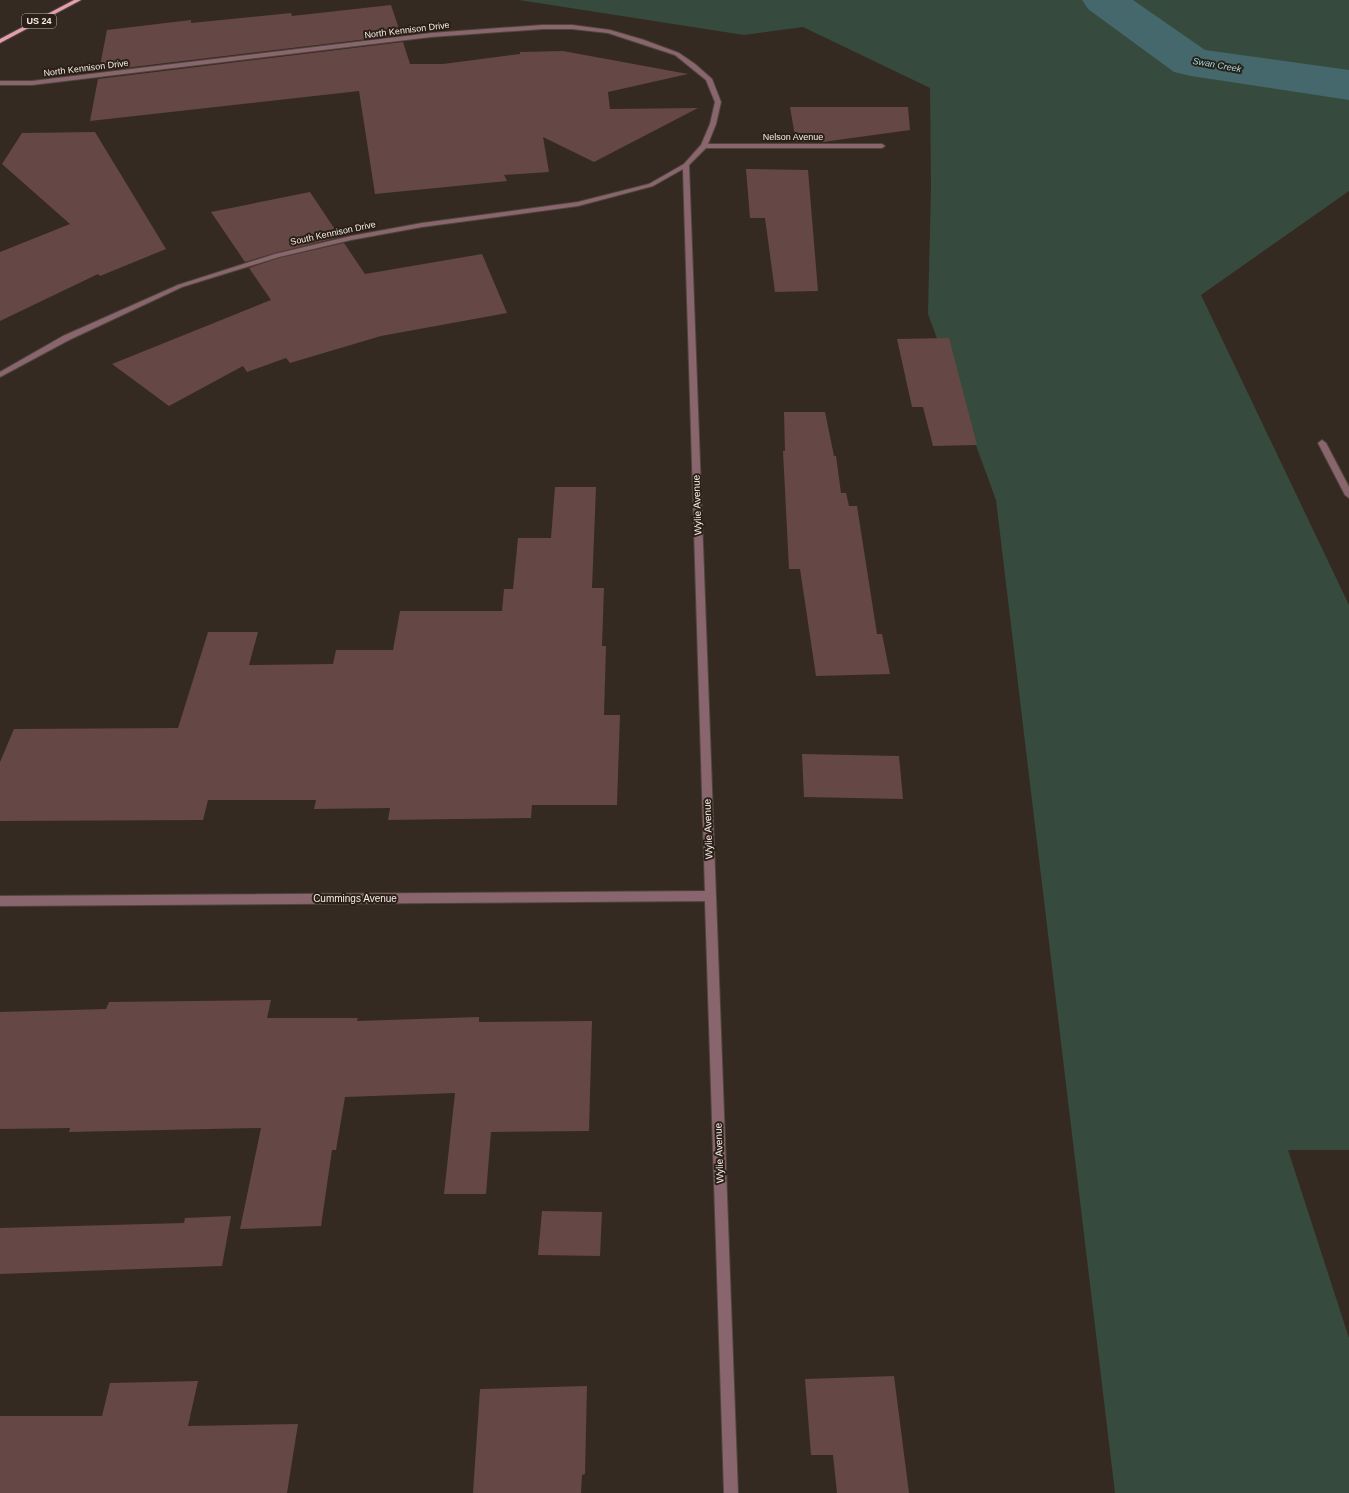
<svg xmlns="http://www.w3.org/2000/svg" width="1349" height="1493" viewBox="0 0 1349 1493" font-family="Helvetica,sans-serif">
<rect width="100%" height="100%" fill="#352a21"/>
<!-- green -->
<path fill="#374a3e" d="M519,0h830v191l-148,104 148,310v545h-61l61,188v155h-234l-119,-993 -68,-186 3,-127 -1,-99 -127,-61 -59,8z"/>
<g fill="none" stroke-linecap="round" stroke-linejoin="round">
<!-- river -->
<path fill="#44686b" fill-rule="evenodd" d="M1082,0h51l72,50 144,20v30l-158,-24 -17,-4 -86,-63z"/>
</g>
<!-- building -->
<path fill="#654746" d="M391,5l10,30 -302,36 8,-41 84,-10v3l100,-10 1,3z
M403,42l7,22h33l77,-10v-2l43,-1 125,23 -80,18 2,17 88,-1 -104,54 -51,-25 6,35 -45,3 3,6 -132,13 -16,-103 -269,30 8,-42z
M790,107h118l2,23 -87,12h-27z
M95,132l71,117 -66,27 -2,-2 -98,47v-69l70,-28 -68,-60 20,-31z
M746,169l62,1 10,121 -43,1 -10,-74h-15z
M310,192l30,45 -65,16 -30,9 -34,-50z
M344,243l21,31 117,-20 25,59 -126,23 -91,27 -4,-5 -39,14 -4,-6 -74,40 -57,-42 159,-64 -22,-32 30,-10z
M949,338l28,107 -44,1 -10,-39h-11l-15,-68z
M784,412h41l9,44h2l5,37h5l3,13h8l20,128h5l8,40 -74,2 -16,-107h-11l-6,-118h2z
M555,487h41l-4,101h12l-2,58h4l-2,69h16l-3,90h-85l-1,13 -143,2 2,-12 -76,1 2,-9h-108l-5,20 -203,1v-59l14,-33 164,-1 30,-96h50l-9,33 84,-1 3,-14h57l7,-39h102l2,-22h9l5,-51h33z
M802,754l97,2 4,43 -99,-2z
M271,1000l-4,18h91l-1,3 122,-4v5l113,-1 -3,110 -98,1 -5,62h-42l11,-101 -110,4 -9,53h-4l-11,76 -81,3 21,-101 -192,4 1,-4 -70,1v-117l106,-3 3,-7z
M542,1211l60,1 -2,44 -62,-1z
M231,1216l-9,50 -222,8v-46l184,-5 1,-5z
M894,1376l15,117h-72l-4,-38h-22l-6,-76z
M198,1381l-10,45 110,-2 -11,69h-287v-77h102l8,-33z
M587,1386l-2,88 -3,1 -1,18h-108l7,-104z"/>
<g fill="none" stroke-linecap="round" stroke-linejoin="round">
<defs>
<path id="minor" d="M543,25h29l38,5 34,10 35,13 16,11 17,15 9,23 -5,22 -8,20h174l3,2 -3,2h-176l-17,17 49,1328h-14l-19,-592 -705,5v-10l705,-5 -22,-722 -30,17 -75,20 -156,21 -71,13 -72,17 -97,30 -113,53 -69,37v-5l63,-36 115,-51 97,-31 76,-18 71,-13 156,-21 71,-18 35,-20 17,-19 9,-21 5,-22 -9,-22 -31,-25 -67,-22 -36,-4h-29l-112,8 -399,48h-32v-4h32l399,-48z
M1322,440l4,3 23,44v11l-4,-3 -27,-52z"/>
<path id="major" d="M74,0h7l-81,43v-4z"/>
</defs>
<!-- minor casing -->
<use href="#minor" stroke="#50453d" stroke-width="2"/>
<!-- major casing -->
<use href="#major" stroke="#50453d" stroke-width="2"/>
<!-- minor -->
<use href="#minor" fill="#89666d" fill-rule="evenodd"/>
<!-- major -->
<use href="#major" fill="#e59ead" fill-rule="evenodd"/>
</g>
<g text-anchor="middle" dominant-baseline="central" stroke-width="4" stroke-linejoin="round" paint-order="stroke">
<!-- shield labels -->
<rect fill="#2b2018" stroke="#b8b0a9" stroke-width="1" x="22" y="14" width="34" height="14" rx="3"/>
<g font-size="9" font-weight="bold" fill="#f5ede7">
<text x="39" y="21">US 24</text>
</g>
<!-- far-street labels -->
<g font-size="9" fill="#f5ede7" stroke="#2b2018">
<text transform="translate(407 30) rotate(-7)">North Kennison Drive</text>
<text transform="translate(86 68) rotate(-7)">North Kennison Drive</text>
<text x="793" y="137">Nelson Avenue</text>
<text transform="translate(333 233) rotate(-12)">South Kennison Drive</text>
</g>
<!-- far-water labels -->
<g font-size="9" font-style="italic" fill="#98dfe6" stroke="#2b2018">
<text transform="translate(1217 65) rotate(10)">Swan Creek</text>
</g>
<!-- street labels -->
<g font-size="10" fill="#f5ede7" stroke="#2b2018">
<text transform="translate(697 505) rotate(-92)">Wylie Avenue</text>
<text transform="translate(708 829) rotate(-92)">Wylie Avenue</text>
<text x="355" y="898">Cummings Avenue</text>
<text transform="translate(719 1153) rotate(-92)">Wylie Avenue</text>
</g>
</g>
</svg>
